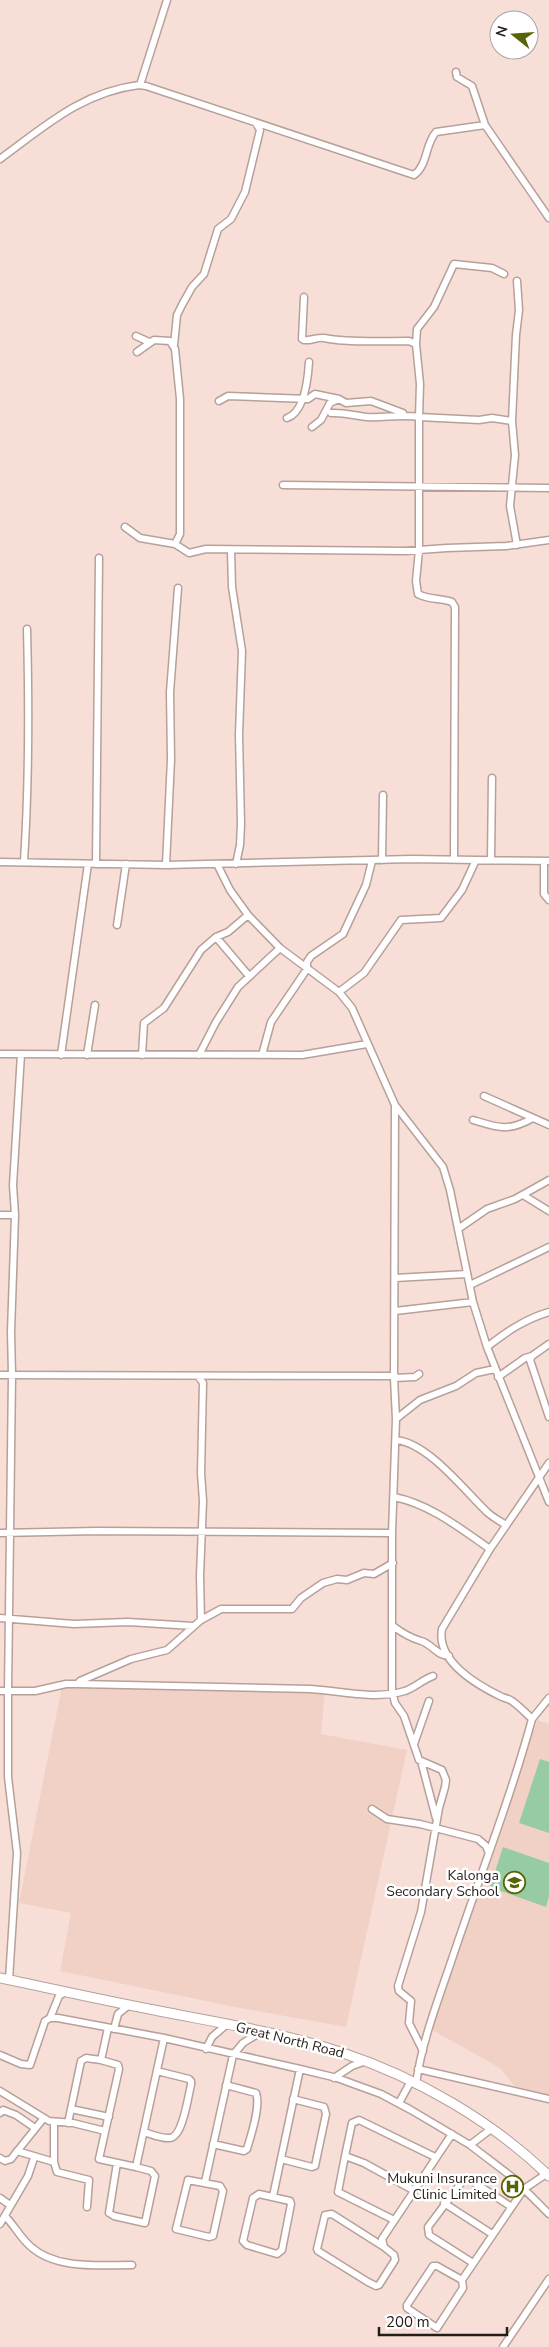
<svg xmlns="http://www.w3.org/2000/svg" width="549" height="2347" viewBox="0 0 549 2347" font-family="'Nunito Sans',sans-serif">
<rect width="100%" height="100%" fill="#f7dfd7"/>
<!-- built -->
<path fill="#f1d1c6" d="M62,1686l263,5 -4,43 86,16 -61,277 -106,-19 -180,-37 11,-58 -52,-10z
M537,1720l12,4v373l-33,-9 -16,-20 -68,-38z"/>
<!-- green -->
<path fill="#97cba3" d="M540,1759l9,3v71l-30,-10z
M503,1847l46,16v33l-3,11 -56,-20z"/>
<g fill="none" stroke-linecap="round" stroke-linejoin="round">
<defs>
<path id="minor" d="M456,72l1,5 15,9 13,39 64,93
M140,85l27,-85
M0,159c44,-32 82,-67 139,-74l7,1 268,89c14,-10 11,-31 22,-43l49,-7
M304,297l-2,42 2,1c7,1 13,-3 20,-2 26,5 57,3 85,3l7,3 4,40 -1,33 60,3 13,-2 20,3 4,-86 3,-25 -2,-29
M136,336l13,6
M416,344l1,-15 17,-22 20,-43 38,4 12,6
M174,345l3,-30 5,-10 10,-18 12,-13 14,-45 13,-10 14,-27 15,-62 -4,-7
M137,352l17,-12 16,1 5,8 5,50v135l-5,10
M219,401l9,-5 80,3 7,-5 24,5
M331,413c13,-1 24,3 36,4 17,1 35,-3 52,0v133l-3,31 2,13c11,6 23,4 34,8l3,5 -1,252
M287,418c18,-6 21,-40 22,-56
M512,421l3,34 -5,51 7,39
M312,427l9,-7 9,-17 9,-4 7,4 25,-2 32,12
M283,485l266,3
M125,527l15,11 35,6 14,9 17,-4 199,2 42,-3 59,-2 43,-6
M231,551l1,36 10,64 -3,83 2,90 -1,21 -4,19
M382,860l1,-65
M491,860l1,-82
M24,861c5,-77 5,-155 3,-232
M544,861v33l5,6
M0,862l166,3 246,-6 137,2
M96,864l3,-306
M217,864l13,26 18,25 32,33 59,44 13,16 43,97 48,62 7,23 23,112 14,45 62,155
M166,865l5,-106 -1,-67 8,-104
M117,925l9,-61
M216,937l33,39
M339,992l25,-19 37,-53 40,-2 21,-28 14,-30
M0,1054l302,1 65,-11
M21,1054l-8,131 2,30 -4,117 1,43 -4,316h27l31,-7h12l2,-3 51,-22 36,-9 34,-30 20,-11h71l9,-11 22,-15 14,-4 10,1 17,-7 10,1 19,-11
M61,1055l27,-191
M87,1055l8,-50
M142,1055l2,-32 20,-15 37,-58 15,-13 12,-5 20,-17
M199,1055l17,-33 22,-35 42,-39
M262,1055l9,-33 36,-53v-7l4,-6 32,-22 23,-49 6,-24
M484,1096l65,29
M395,1105l-1,273 2,41 -4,114v157l3,13 9,13 15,44 23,10 4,10 -1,7 -6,21 -18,104 -23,74 1,5 12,10 -2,22 14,28
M473,1120c26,8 35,12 60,-2
M523,1195l26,16
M0,1215h15
M458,1229l29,-20 28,-10 34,-19
M395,1278l72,-4
M470,1285l79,-38
M395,1311l78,-9
M549,1344l-17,12 -2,4 19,57
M487,1347c19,-15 38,-28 62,-35
M0,1375l395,1
M198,1376l5,7 -2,90 2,28 -3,75 1,44
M498,1377l27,-19 7,-2
M394,1378l21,-1 4,-3
M396,1419l24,-19 36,-14 20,-13 19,-4
M396,1440c32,3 68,50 91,72 5,5 13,9 19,13
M394,1497c36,7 67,32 96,52
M0,1533l97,-2 295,2
M0,1618l74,6 54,-2 65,4
M393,1626c9,7 18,12 28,15 11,3 16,15 28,15
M78,1684l233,5c31,2 63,11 94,2 11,-4 17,-11 28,-15
M0,1691h8v86l9,76 -8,127
M532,1719l17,-21
M414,1744l15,-43
M421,1761l15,57
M372,1809l15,10 33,5 58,15 8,7 2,5
M50,2018l9,-22 6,-4
M114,2029l4,-15 11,-9
M206,2049l6,-12 14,-12
M0,2055l21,9 9,1 15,-44 5,-3h8l106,20 136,31 37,9 44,16 30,16 59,35 42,32 37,37
M101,2060l17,5 1,4 -20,90 37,8
M418,2069l131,30
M334,2078l18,-12 14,-5
M416,2084c6,-44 23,-86 37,-128 26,-78 57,-156 79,-237 -6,-6 -13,-13 -20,-18 -3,-2 -7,-3 -10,-4 -25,-12 -66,-36 -60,-68l48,-80 59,-86
M0,2091l49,30 24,2 32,8
M399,2103l12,-22
M71,2109l38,8
M0,2113l3,-3 13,5 19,13
M68,2123l13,-62 5,-3 15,2 7,-32
M144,2132c7,2 18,7 26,6 13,-1 18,-42 21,-53v-4l-2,-2 -32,-8
M213,2144l31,7 3,-2c4,-14 14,-43 9,-56l-30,-8
M470,2145l21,-16
M17,2151l37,11 3,10 32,8 -2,27
M345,2156l-7,36 56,28
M0,2158l5,3 6,-2 32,-40
M281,2159l31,8 3,-1 11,-52 -2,-7 -31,-8
M54,2162v-40
M117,2163l-8,50 5,3 31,7 10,-47 -4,-5 -15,-4 28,-129
M188,2180l32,6 3,5 -10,45 -4,1 -33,-8z
M205,2182l28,-127 10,-12 18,-11
M413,2190l-49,-27 -19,-7 7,-33 7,-3 76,37
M259,2194l31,7 1,3 -9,46 -5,4 -30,-9 -4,-4 10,-43z
M273,2196l27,-127
M0,2198l10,7
M444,2203l48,31
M5,2216c9,9 15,21 25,30 26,24 69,19 102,19
M0,2224l28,-48 6,-18
M384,2247l-52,-33 -7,1 -8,34 1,2 50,31 8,4 3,-1 16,-25 -1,-5 -10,-8 -2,-8 70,-105
M473,2263l-44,-28 -1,-8 36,-48 8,2 38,25
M462,2280l1,8 -26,40 -30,-20v-3l26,-39h4l25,14 62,-91 25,-17
M503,2347l46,-68"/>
<path id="highway" d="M0,1978c53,11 106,23 159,33 61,12 125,22 184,42 75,25 149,68 206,123"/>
</defs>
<!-- minor casing -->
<use href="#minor" stroke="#b7a099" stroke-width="9"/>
<!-- highway casing -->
<use href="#highway" stroke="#b7a099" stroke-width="11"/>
<!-- minor -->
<use href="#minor" stroke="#fff" stroke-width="6"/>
<!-- highway -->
<use href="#highway" stroke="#fff" stroke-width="9"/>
</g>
<!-- icons -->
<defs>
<symbol id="school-ring" viewBox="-11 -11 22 22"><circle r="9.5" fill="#fff" stroke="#576305" stroke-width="1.5"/><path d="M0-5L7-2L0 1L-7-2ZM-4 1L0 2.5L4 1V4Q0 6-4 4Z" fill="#576305"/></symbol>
<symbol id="hospital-ring" viewBox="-11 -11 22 22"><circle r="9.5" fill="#fff" stroke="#576305" stroke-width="1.5"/><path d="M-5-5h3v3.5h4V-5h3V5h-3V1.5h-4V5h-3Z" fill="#576305"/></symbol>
</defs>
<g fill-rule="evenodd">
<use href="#school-ring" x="502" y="1870" width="25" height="25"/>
<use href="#hospital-ring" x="500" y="2174" width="25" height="25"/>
</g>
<g text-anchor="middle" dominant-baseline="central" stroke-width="5" stroke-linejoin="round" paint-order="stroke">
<!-- poi labels -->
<g font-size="14" fill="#251d1a" stroke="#fff" text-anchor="end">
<text x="499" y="1875">Kalonga<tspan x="499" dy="16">Secondary School</tspan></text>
<text x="497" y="2178">Mukuni Insurance<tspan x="497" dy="16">Clinic Limited</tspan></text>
</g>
<!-- street labels -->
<g font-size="14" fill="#251d1a" stroke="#fff">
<text transform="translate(290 2040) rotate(14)">Great North Road</text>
</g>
</g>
<!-- north arrow -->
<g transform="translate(514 35) rotate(287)"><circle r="24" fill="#ffffff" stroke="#a8a5a3"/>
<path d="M0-4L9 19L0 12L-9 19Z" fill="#576305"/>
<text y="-8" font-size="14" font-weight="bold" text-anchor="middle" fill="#251d1a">N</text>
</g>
<!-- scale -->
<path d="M379 2327v8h128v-8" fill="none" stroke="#251d1a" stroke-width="2.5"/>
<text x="386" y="2327" font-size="15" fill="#251d1a" stroke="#ffffff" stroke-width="4" paint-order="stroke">200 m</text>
</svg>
